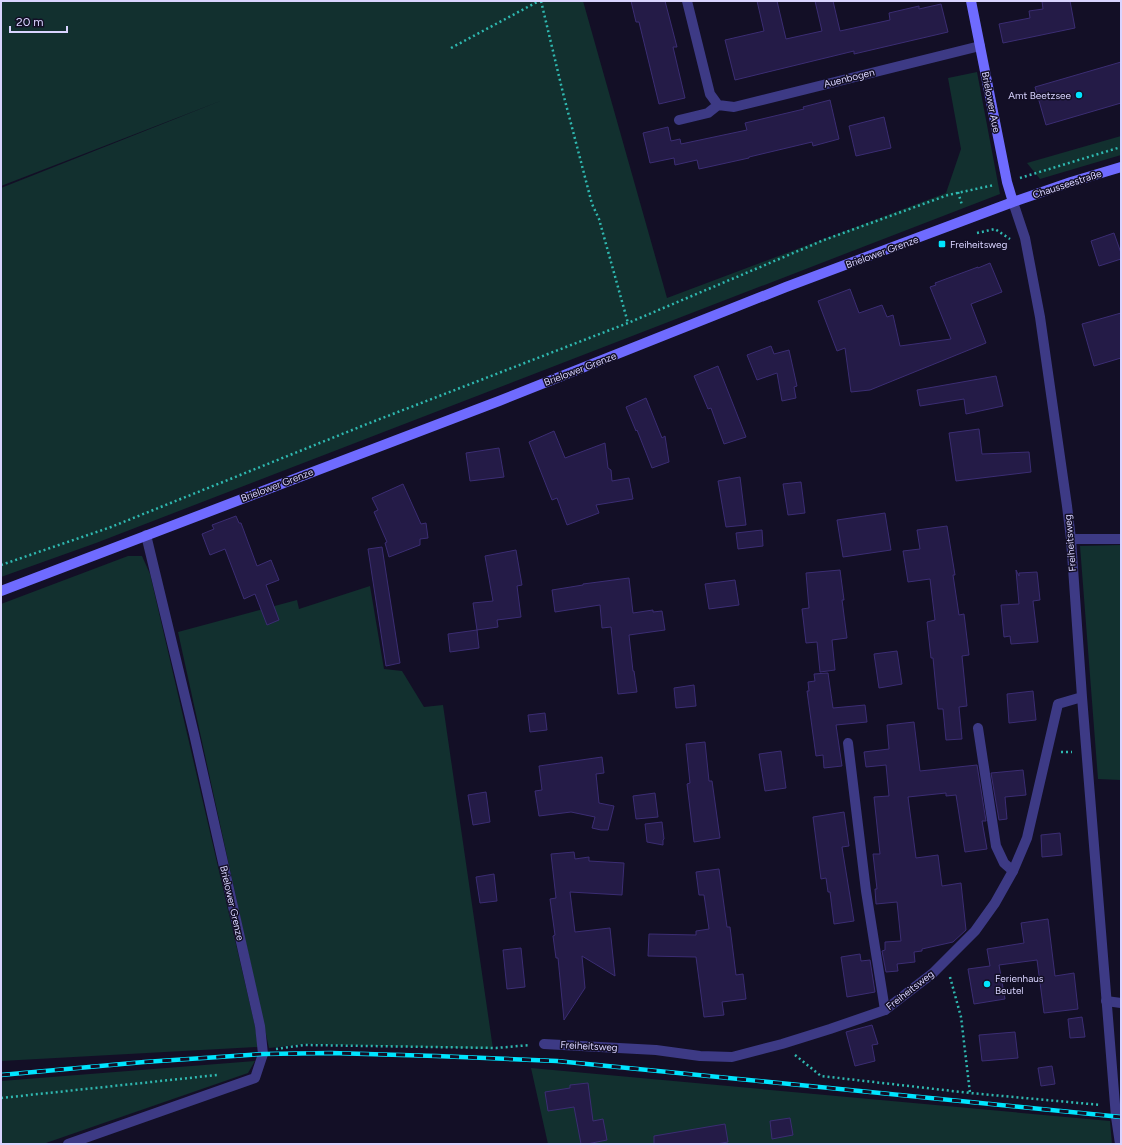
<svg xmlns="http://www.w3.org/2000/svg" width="1122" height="1145" viewBox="0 0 1122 1145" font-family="Figtree,sans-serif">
<rect width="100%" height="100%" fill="#130f26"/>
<!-- green -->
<path fill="#12302f" d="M1,1h582l84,297 279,-105 15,-44 -13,-71 29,-6 23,122 -904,349 -95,34v-389l222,-88 -222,86z
M1121,136v19l-81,24 -13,-16z
M1121,545v235l-23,-1 -18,-233z
M128,556h14l8,18 105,452 3,21 -257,14v-457z
M370,586l14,83 18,2 22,36 19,-2 50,344 -187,-5 -37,4 -91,-416 119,-32 2,9z
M255,1061l-7,12 -205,71h-42v-63z
M531,1068l579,53 2,23h-564z"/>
<!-- building -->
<path fill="#241b47" stroke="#3b2d73" d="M631,1h34l12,46h-4l12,51 -26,6 -20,-82h-3z
M757,1h20l9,38 36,-8 -7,-30h18l7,30 50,-11 -1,-7 30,-7v3l22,-5 7,28 -94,22v-3l-119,29 -10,-40 39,-9z
M1042,1h28l5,27 -72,15 -4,-19 31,-6 -1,-7 14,-2z
M1121,62v41l-75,22 -11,-38z
M830,100l9,39 -26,7 -1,-4 -63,15v1l-50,11 -2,-9 -22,5 -1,-7 -24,5 -7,-30 25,-6 3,14 9,-2 1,5 66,-14 -2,-7 59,-14 -1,-2z
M884,117l7,31 -35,8 -7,-30z
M1114,233l7,20v6l-22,7 -8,-25z
M990,263l12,29 -31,12 15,39 -116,47 -19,2 -6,-44 -8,3 -19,-50 32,-12 9,24 23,-8 5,12 6,-2 7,31 51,-7 -21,-52 6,-2 -1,-2 43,-16v1z
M1121,313v45l-27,8 -12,-42z
M771,346l3,8 15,-4 8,36 -3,1 2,11 -14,3 -5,-28 -20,7 -10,-25z
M718,366l28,71 -22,7 -13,-36 -3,1 -14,-33z
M996,376l7,30 -37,8 -2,-15 -44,7 -3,-16z
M646,398l16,40 3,-2 4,26 -17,6 -15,-38 -1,1 -10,-24z
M979,429l3,25 47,-2 2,20 -75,9 -7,-48z
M554,431l11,27 40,-15 3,25 3,2 1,11 17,-3 4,21 -37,6 3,8 -32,12 -10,-27 -5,2 -23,-58z
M499,448l5,29 -34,4 -4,-28z
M740,477l6,48 -20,2 -8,-46z
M801,482l4,31 -17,2 -5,-31z
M403,484l18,40 5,-1 2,15 -8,1v6l-31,12 -4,-14 2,-1 -13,-30 4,-2 -6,-12z
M885,513l6,37 -48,7 -6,-37z
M236,516l3,7h2l16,43 14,-6 8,20 -13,5 13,35 -12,5 -12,-31 -11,5 -19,-50 -15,6 -8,-21 12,-5 -2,-4z
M947,526l8,49h-2l6,40 5,-1 5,41 -7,1 5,50 -8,1 3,32 -16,1 -3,-31h-5l-5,-51h-2l-4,-36 8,-2 -5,-41 -22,3 -5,-31 17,-2 -3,-19z
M762,530l1,16 -25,3 -2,-16z
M382,547l18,116 -14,3 -18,-117z
M516,550l6,35 -5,1 4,31 -24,3 1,7 -21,3 -4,-27 20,-2 -8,-45z
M840,570l4,30h-2l5,38 -15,2 3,30 -15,2 -3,-30 -11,1 -4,-34 7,-1 -3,-35z
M1016,570l3,6v-3l18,-1 3,28 -7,1 5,41 -27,2 -1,-8 -6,1 -3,-32 18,-1z
M629,578l4,35 20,-3v2l9,-1 3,19 -36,5 4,36h1l3,21 -19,2 -7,-67 -9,1 -2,-23 -45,7 -3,-22 31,-5v-1z
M735,580l4,25 -30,4 -4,-25z
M477,630l2,18 -29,4 -2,-18z
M897,651l5,33 -23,4 -5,-34z
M828,673l5,35 32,-3 2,17 -31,3 6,41 -18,2 -1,-13 -7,1 -9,-65h2l-1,-9 7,-1 -1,-7z
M694,685l2,21 -20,2 -2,-20z
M1033,691l3,29 -27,3 -2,-29z
M545,713l2,17 -17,2 -2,-17z
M914,722l6,49 57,-6 9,56h-4l5,28 -22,3 -9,-57 -10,1v-3l-38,4 8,61 22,-3 4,31 19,-3 5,47 -13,12 -31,7v2l-8,1 1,10 -18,2 1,7 -12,1 -4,-21 3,-1v-8l16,-1 -4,-39 -21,2 -1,-15h2l-4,-35h7l-6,-57 15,-1 -3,-31 -20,2 -2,-15 25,-3 -2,-24z
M705,742l4,39h3l8,57 -26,4 -7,-58 3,-1 -4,-39z
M781,751l5,37 -21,3 -6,-37z
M602,757l2,16 -8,1 3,29 15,3 -6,24h-7l-9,-2 3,-11 -24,-5 -32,4 -4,-25 7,-1 -3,-24z
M1023,770l3,25 -21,2 2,22 -8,1 -8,-47z
M486,792l4,30 -17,3 -5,-30z
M655,793l3,24 -22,2 -3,-23z
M844,812l5,34 -7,1 12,74 -20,3 -4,-32h-2l-2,-14 -5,1 -8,-62z
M662,822l2,17 -1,1v5l-16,-3 -2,-18z
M1060,833l2,22 -20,2 -1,-22z
M574,852l1,7 14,-2v4l35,2 -2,32 -52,-3 5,40 35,-4 5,48 -33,-20 3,32 -21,32 -6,-62h-2l-3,-22 2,-1 -5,-36 6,-1 -5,-44z
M719,869l8,58h3l6,48 7,-1 3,25 -24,3 2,13 -20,2 -8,-60 -48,-1 1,-22 47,1v-4l13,-2 -5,-34h-5l-3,-23z
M494,874l3,27 -17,2 -4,-26z
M1048,919l7,57 19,-3 4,36 -34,4 -7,-53 -38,5 6,34 -31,5 -6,-35 22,-3 -3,-17 37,-6 -3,-20z
M521,948l4,39 -18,2 -4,-39z
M860,954l1,7 9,-1 5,32 -28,5 -6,-40z
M1082,1017l3,20 -15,1 -2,-19z
M872,1025l6,19 -6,1 3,16 -20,5 -9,-34z
M1015,1032l3,26 -36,3 -3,-26z
M1052,1066l3,18 -14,2 -3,-18z
M588,1083l5,38 10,-2 4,21 -20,4h-6l-7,-37 -26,4 -3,-19 25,-4v-3z
M790,1118l3,17 -21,4 -2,-18z
M725,1124l3,18 -12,2h-62v-8z"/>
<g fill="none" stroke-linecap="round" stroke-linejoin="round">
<!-- path -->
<path stroke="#2fb8b0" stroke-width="2.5" stroke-dasharray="2 3" stroke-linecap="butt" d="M541,1l22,92 29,111 7,15 29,104
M451,48l88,-47
M1020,178l101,-31
M958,192l4,13
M977,233l18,-4 15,10
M1,565l110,-38 256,-103 261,-101 196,-83 124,-45 46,-10
M1061,752h11
M950,977l11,40 9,76
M276,1049l28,-4 192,3 34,-3
M795,1055l26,21 149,17 131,12
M1,1098l216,-23"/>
<!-- lane -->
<path stroke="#3d3a85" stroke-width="10" d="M978,728l18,118 8,17 9,8
M848,743l18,148 19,119
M1106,1001l15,2
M68,1144l187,-66 8,-24 -3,-28 -66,-292 -48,-199"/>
<!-- street -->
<path stroke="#3d3a85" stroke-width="10" d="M687,1l23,93 8,11 16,2 246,-61
M679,120l29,-7 10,-8
M1013,202l12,36 15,79 27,189 4,33 11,158 34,420 4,27
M1071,539h50
M544,1044l112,6 44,6 32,1 50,-13 48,-15 55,-19 48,-37 42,-42 20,-28 18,-32 14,-33 31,-134 24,-7"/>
<!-- secondary -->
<path stroke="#6f6bff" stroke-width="10" d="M971,1l36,181 6,20
M1,591l498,-190 287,-114 227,-85 58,-20 50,-15"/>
<defs>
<path id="rail" d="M1,1075l143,-13 119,-8 68,-1 105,3 121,5 564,56"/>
</defs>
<!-- rail casing -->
<use href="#rail" stroke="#00e5ff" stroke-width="4.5"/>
<!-- rail -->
<use href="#rail" stroke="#130f26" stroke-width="3" stroke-dasharray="9" stroke-linecap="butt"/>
</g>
<!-- markers -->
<g fill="#00e5ff" stroke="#130f26" stroke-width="1.5">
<circle cx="1079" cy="95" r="4"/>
<rect x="938" y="240" width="8" height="8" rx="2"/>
<circle cx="987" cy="984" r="4"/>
</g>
<g text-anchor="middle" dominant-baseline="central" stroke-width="3" stroke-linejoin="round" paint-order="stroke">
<!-- street labels -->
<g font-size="10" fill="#d9d4ff" stroke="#130f26">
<text transform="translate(849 78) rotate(-14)">Auenbogen</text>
<text transform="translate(991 102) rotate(79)">Brielower Aue</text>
<text transform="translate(1067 184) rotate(-18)">Chausseestraße</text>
<text transform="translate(882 252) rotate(-20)">Brielower Grenze</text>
<text transform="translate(580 369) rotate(-21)">Brielower Grenze</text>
<text transform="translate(277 485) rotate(-21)">Brielower Grenze</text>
<text transform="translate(1070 543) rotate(-95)">Freiheitsweg</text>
<text transform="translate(232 903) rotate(77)">Brielower Grenze</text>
<text transform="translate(910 990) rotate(-38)">Freiheitsweg</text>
<text transform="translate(589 1046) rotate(3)">Freiheitsweg</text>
</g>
<!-- poi labels -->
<g font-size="10" fill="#d9d4ff" stroke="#130f26" text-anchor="start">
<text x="1071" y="95" text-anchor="end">Amt Beetzsee</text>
<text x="950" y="244">Freiheitsweg</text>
<text x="995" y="978">Ferienhaus<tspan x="995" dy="12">Beutel</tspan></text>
</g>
</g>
<!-- border -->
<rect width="1122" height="1145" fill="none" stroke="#d9d4ff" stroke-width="4"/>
<!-- scale -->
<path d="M10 26v6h57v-6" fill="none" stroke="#d9d4ff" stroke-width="2"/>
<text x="16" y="26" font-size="12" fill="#d9d4ff" stroke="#130f26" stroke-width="3" paint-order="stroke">20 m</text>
</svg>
